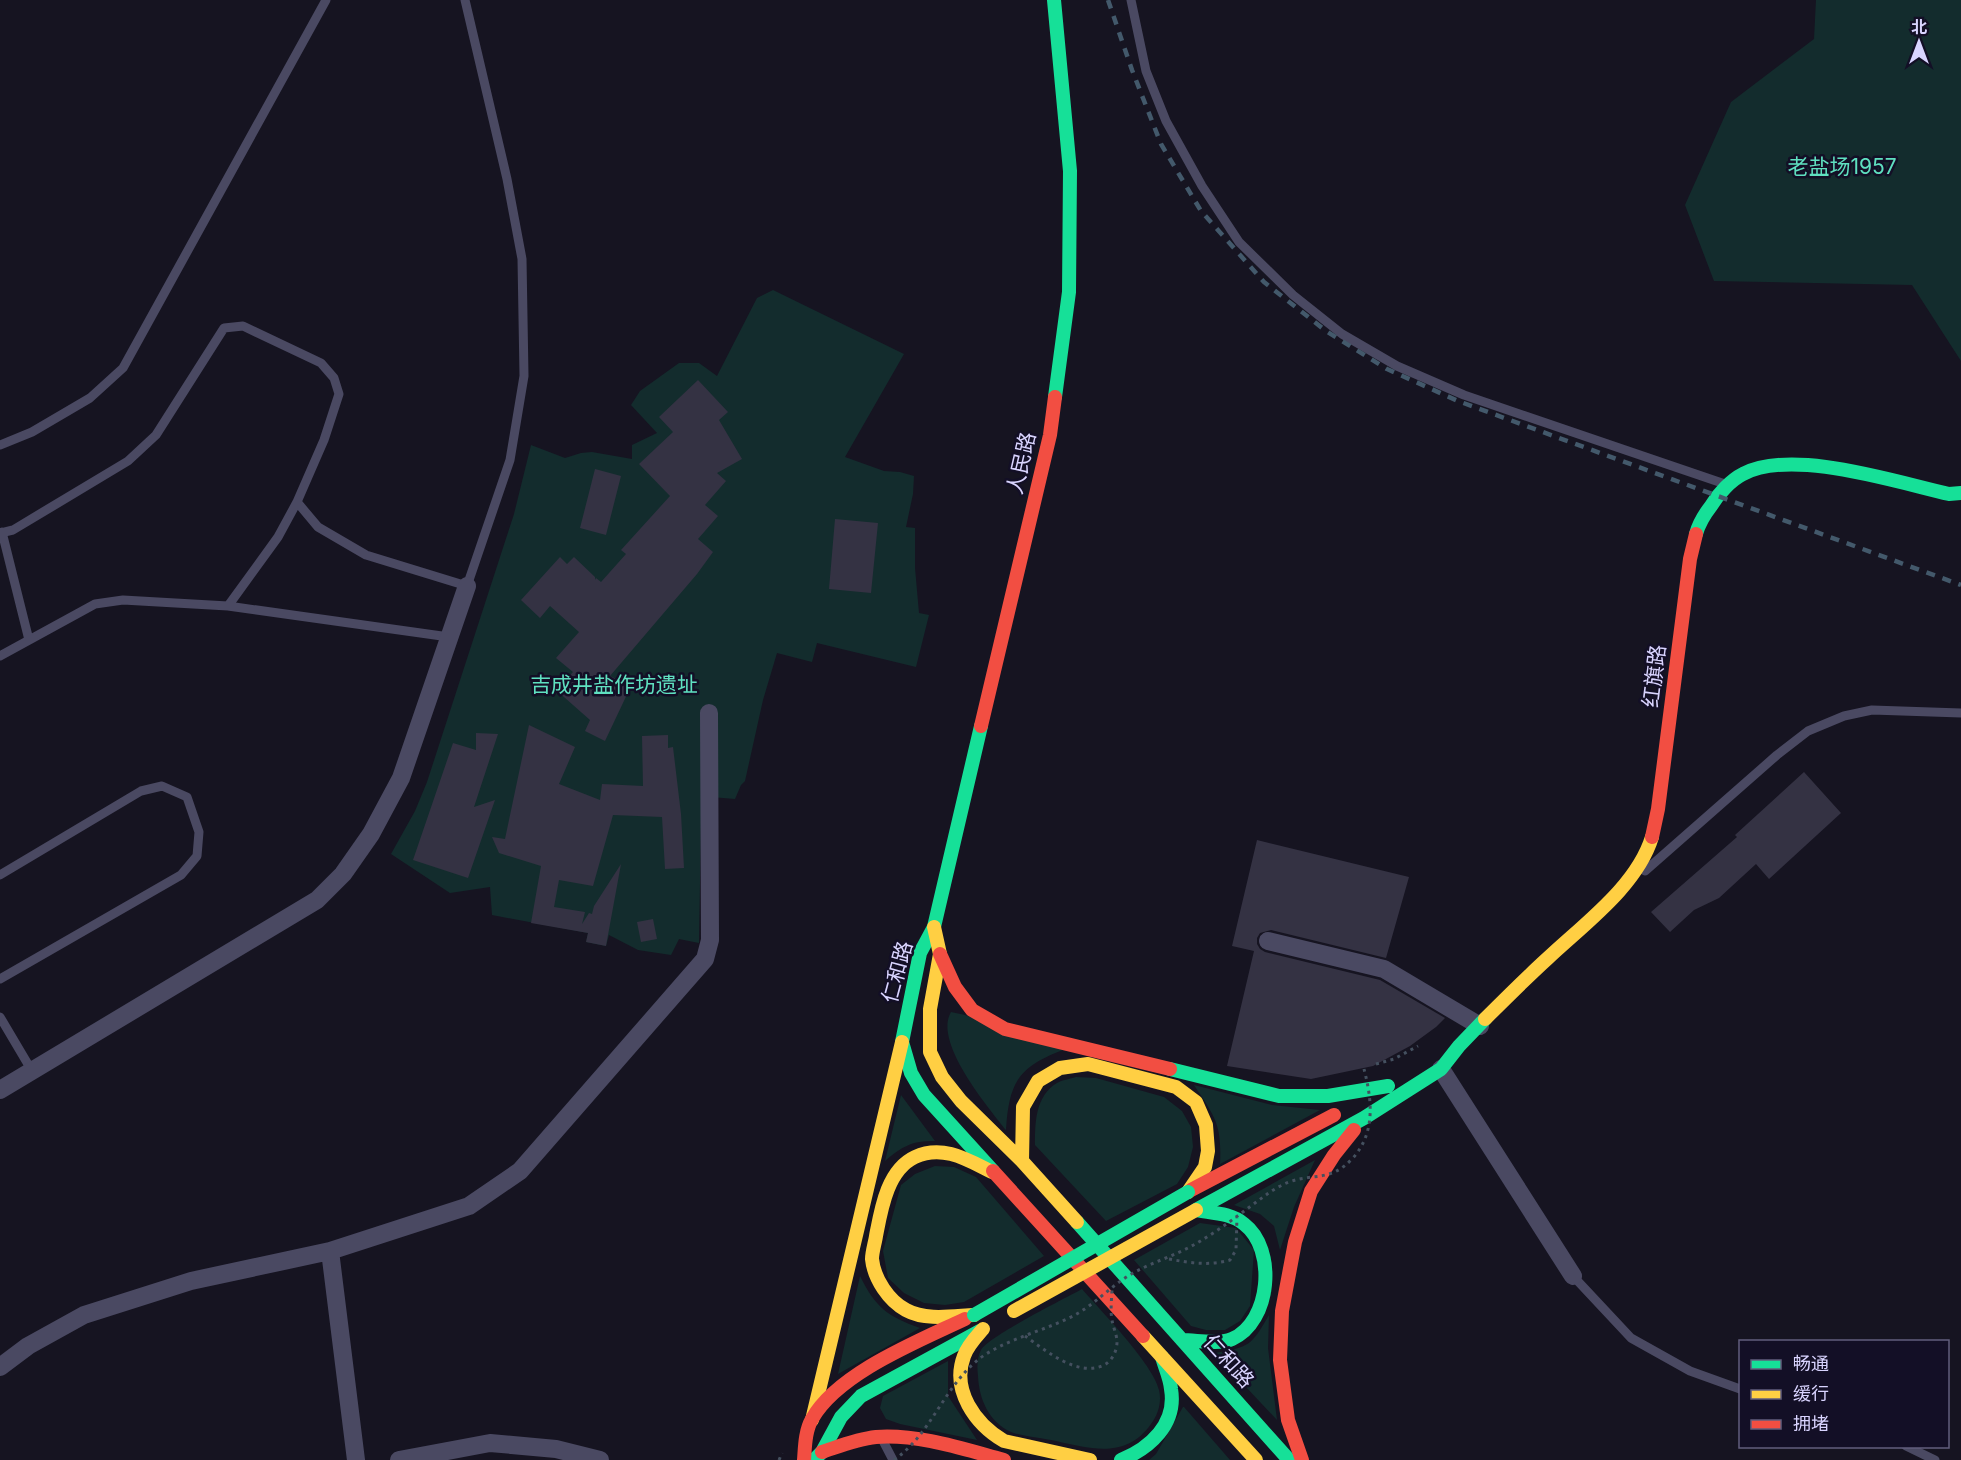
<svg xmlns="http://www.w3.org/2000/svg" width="1961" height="1460" viewBox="0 0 1961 1460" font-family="Inter,'Noto Sans SC',sans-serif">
<rect width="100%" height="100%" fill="#161421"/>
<!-- green -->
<path fill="#132c2d" d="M1816,0h145v361l-49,-76 -198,-4 -29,-76 46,-103 83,-63z
M773,290l131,64 -59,103 39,14 16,1 14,4 -1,18 -7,33 9,1v40l4,45 10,2 -13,52 -99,-24 -5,19 -35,-9 -14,47 -18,81 -4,4 -6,14 -24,-2 -10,27 -2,119 -20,-4 -8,16 -33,-5 -29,-15 -3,11 -20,-4 2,-9 -96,-18 -2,-28 -40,6 -59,-39 24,-43 12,-29 87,-268 17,-69 34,13 16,-5 11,-1 40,7v-14l25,-12 -26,-28 9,-14 39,-28h20l18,13 40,-78z
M951,1012l14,3 98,35c-45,17 -54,33 -57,80 -18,-23 -73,-88 -55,-118z
M1076,1077l20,1 68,19 18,14 9,16 2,20 -5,20 -11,17 -71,37 -71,-76c0,-21 0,-49 22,-62 5,-3 13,-4 19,-6z
M1194,1085l78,20 48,5 -100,54c2,-40 -5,-47 -26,-79z
M901,1095l34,46c-24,0 -32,5 -50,20z
M1315,1160l-21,47 -14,43 -6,-24 -14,-12 -26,-9z
M935,1166l19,1 22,10 68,79 -80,46 -19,3 -21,-2 -20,-10 -16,-15 -5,-27 18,-66 14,-11z
M1200,1223l36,5 18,22 -4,56 -10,15 -15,9h-19l-15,-4 -57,-66z
M860,1276c16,32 27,40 60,52l-82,46z
M1082,1289c19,22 71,75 77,101 3,12 -1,25 -8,34 -25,35 -59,25 -95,17 -14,-3 -31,-4 -45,-9 -22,-10 -32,-33 -33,-56 -1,-9 -1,-18 3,-26 8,-14 83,-51 101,-61z
M1269,1315l-1,33 9,72 -63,-67c36,-6 37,-7 55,-38z
M948,1361v35l29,44 -77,-16 -14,-5 -6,-11 3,-12z
M1183,1407h1l46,53h-81l7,-6z"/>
<!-- building -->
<path fill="#343243" d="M698,380l30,32 -9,8 23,39 -25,14 9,8 -21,24 13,11 -20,23 15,13 -16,22 -87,102 21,10 -26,55 -20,-10 5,-11 -34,-30 17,-18 -17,-14 23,-26 -29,-26 -10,12 -19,-18 39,-43 7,7 7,-7 21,20v3l1,-2 5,4 25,-28 -5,-4 49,-54 -31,-32 34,-32 -14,-15z
M595,469l26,7 -15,59 -26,-7z
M835,519l43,4 -7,70 -42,-4z
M529,725l46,22 -16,37 41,16 2,-16 41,2 -1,-50 26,-1v13l5,-1 8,67 3,54 -19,1 -3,-52 -49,-2 -20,71 -34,-6 -5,27 31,5 -3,12 7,-11 3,1 2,-8 27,-42 -15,82 -20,-4 2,-9 -57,-10 10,-57 -42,-13 -7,-16 13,2z
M476,733l22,1 -24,73 21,-7 -27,78 -55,-18 40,-117 23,7z
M1804,772l37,41 -72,66 -13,-15 -37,34 -25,12 -24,22 -19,-20 86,-75 -2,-2z
M1257,840l152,37 -23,81 -115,-28 -11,3 -3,5v6l3,5 5,3 115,28 65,38 -9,9 -26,19 -37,20 -62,13 -84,-13 27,-115 -22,-5z
M653,919l4,20 -16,3 -4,-20z"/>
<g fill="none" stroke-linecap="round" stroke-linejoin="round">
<!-- path -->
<path stroke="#44505f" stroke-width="3" stroke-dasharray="3 4.5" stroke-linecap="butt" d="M1376,1064l18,-5 24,-13
M779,1460l3,-7"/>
<!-- lane -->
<path stroke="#4a4962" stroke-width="9" d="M1131,0l15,71 20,50 36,65 37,56 54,53 49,39 55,32 67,29 261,89
M0,445l32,-13 58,-34 33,-30 203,-368
M297,502l21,25 48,28 101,31 43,-126 14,-84 -2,-117 -15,-80 -42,-179
M2,532l27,108
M0,533l13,-3 115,-69 28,-26 68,-107 19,-2 78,37 13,15 5,16 -15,46 -27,62 -19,35 -50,69
M0,656l95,-52 28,-4 105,6 221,31
M1645,871l132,-116 31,-24 36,-15 28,-6 89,3
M0,875l141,-84 21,-5 25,11 12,35 -2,24 -16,19 -181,104
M0,1017l32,54
M1573,1276l58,62 59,33 50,18
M882,1439l11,21
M1906,1446l29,14"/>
<!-- street -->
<path stroke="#4a4962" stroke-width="18" d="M1268,941l116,28 96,57
M1441,1069l132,207
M0,1090l317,-190 26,-26 28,-40 30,-56 66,-192
M0,1367l28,-21 56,-31 107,-34 139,-30
M356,1460l-26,-209 139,-45 51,-35 185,-212 5,-19 -1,-227
M399,1460l91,-17 66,6 44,11"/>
<!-- fast -->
<path stroke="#16e098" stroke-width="14" d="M1054,0l16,171 -1,121 -14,105
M1696,534c3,-11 8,-19 15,-28 7,-12 20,-26 32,-32 49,-26 153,8 206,20l12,-1
M981,726l-47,201 -14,26 -18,89 9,31 13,22 69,76
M1170,1069l109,27h49l60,-10
M1196,1210l168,-92 77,-49 18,-23 26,-27
M1077,1222l212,238
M1182,1340c15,0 36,5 50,-1 39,-17 45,-90 12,-115 -13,-11 -32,-11 -48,-14
M814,1460l8,-8 19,-35 20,-21 119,-65
M1121,1460c29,-12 56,-36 50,-71 -1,-11 -6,-21 -9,-32"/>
<!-- slow -->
<path stroke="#ffcf43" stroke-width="14" d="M934,927l6,27 -10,55v43l12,25 19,24 61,60 55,61
M1485,1019c21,-21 41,-41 63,-61 36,-34 89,-72 104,-121
M1022,1161l1,-54 15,-26 22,-13 28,-4 88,23 20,15 10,23 2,26 -3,16 -17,25
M974,1315c-21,1 -48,6 -68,-5 -17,-9 -32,-31 -34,-51 0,-7 3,-16 4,-23 5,-26 11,-66 39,-79 28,-13 53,3 77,15
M983,1329c-7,8 -15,16 -19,27 -13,34 11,68 40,85l86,19
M1143,1336l113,124
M812,1420l90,-378"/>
<!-- jam -->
<path stroke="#f24e42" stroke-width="14" d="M981,726l69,-291 5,-38
M1652,837l6,-28 32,-250 6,-25
M940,954l15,33 17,23 33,19 165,40
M993,1171l150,165
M1191,1190l143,-75
M822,1452c18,-6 35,-13 54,-15 43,-3 87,12 128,23
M804,1460c1,-13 1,-29 8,-41 26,-46 107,-78 153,-100
M1302,1460l-14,-40 -8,-60 2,-49 13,-69 16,-51 23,-36 20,-25"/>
<!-- rail -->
<path stroke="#43596b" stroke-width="4.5" stroke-dasharray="9 8" stroke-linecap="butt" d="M1108,0l24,70 29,74 40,67 63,71 62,49 61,38 71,32 503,184"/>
<!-- path-bridge -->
<path stroke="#44505f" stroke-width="3" stroke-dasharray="3 4.5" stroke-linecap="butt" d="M1169,1259c21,4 40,7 61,1l6,-10 1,-34
M1025,1336c20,14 53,42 79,29 8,-4 13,-14 13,-23 0,-7 -4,-15 -5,-22 -2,-11 0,-22 0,-33
M894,1460c40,-28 51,-79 92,-106 26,-16 56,-23 83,-36 24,-11 41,-32 64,-45 22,-12 47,-19 69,-33 22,-13 43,-30 64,-45 7,-5 15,-10 23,-13 25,-9 41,0 63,-23 24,-26 20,-59 12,-90"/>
<!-- fast-bridge -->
<path stroke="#16e098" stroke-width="14" d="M974,1315l214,-123"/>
<!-- slow-bridge -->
<path stroke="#ffcf43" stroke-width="14" d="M1014,1311l182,-101"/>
</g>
<g text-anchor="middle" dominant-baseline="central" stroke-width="5" stroke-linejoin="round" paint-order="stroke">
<!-- park labels -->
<g font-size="21" fill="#5fe0c0" stroke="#130f26">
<text x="1842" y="166">老盐场1957</text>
<text x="614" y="684">吉成井盐作坊遗址</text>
</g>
<!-- street labels -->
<g font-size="21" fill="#d9d4ff" stroke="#130f26">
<text transform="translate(1021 463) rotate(-77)">人民路</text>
<text transform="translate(1654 676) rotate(-83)">红旗路</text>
<text transform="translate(897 972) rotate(-75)">仁和路</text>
<text transform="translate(1229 1361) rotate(48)">仁和路</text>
</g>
</g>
<!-- legend -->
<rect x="1739" y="1340" width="210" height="108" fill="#130f26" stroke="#625e7d" stroke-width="1.5"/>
<rect x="1751" y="1360" width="30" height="9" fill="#16e098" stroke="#625e7d" stroke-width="1.5"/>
<text x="1793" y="1370" font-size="18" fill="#d9d4ff">畅通</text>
<rect x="1751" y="1390" width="30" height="9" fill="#ffcf43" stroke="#625e7d" stroke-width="1.5"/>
<text x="1793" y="1400" font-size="18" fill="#d9d4ff">缓行</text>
<rect x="1751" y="1420" width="30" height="9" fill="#f24e42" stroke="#625e7d" stroke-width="1.5"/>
<text x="1793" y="1430" font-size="18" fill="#d9d4ff">拥堵</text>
<!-- north arrow -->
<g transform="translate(1919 42)" stroke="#130f26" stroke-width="4.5" paint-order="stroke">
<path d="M0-4.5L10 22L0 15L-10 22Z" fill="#d9d4ff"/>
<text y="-9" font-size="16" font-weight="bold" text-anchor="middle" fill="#d9d4ff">北</text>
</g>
</svg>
